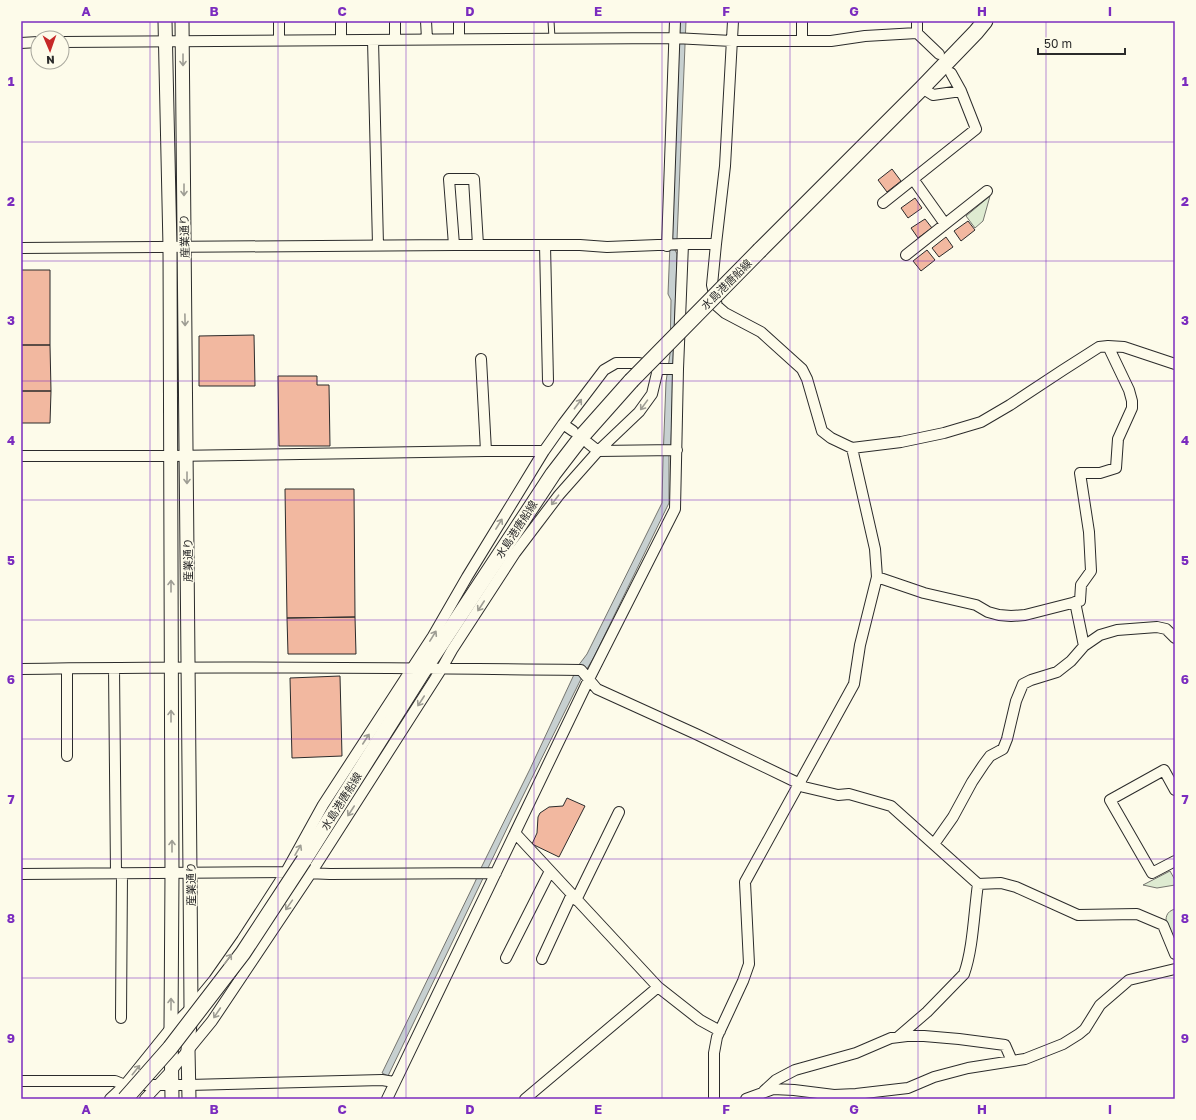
<svg xmlns="http://www.w3.org/2000/svg" width="1196" height="1120" viewBox="0 0 1196 1120" font-family="'Golos Text','Noto Sans JP',sans-serif">
<rect width="100%" height="100%" fill="#fdfbea"/>
<!-- green -->
<path fill="#deebd1" stroke="#74746e" d="M990,196l-7,25 -8,7 -9,-12z
M1170,871l5,9v5l-18,3 -14,-3z
M1175,909v37c-4,-11 -18,-32 0,-37z"/>
<!-- water -->
<path fill="#c7d0d0" stroke="#74746e" d="M679,21h7l-9,219 -2,10 2,4 -6,192 -2,9v48l-75,154 -13,22 -69,139 -124,258 -6,-3 93,-191 6,-14 49,-99 48,-103 9,-12 75,-151 1,-44 3,-77 4,-28 1,-54 -3,-6z"/>
<!-- building -->
<path fill="#f2b8a0" stroke="#2b2b2b" d="M892,169l9,12 -14,11 -9,-12z
M915,198l7,10 -14,10 -7,-10z
M925,219l7,9 -14,10 -7,-10z
M968,221l7,9 -14,11 -7,-10z
M946,237l7,10 -14,10 -7,-9z
M927,250l8,10 -14,11 -8,-10z
M21,270h29v75h-29z
M254,335l1,51h-56v-50z
M21,345h29l1,46h-30z
M278,376h39v9h12l1,61h-51z
M21,391h30l-1,32h-29z
M285,489h69l1,128 -68,1z
M355,617l1,37h-68l-1,-36z
M340,676l2,80 -50,2 -2,-80z
M567,798l18,8 -26,51 -27,-13 5,-11 1,-16 2,-4 9,-6 14,-1z"/>
<g fill="none" stroke-linecap="round" stroke-linejoin="round">
<defs>
<path id="service" d="M551,21l1,17"/>
<path id="minor" d="M426,21l1,18
M459,21v18
M802,21v20
M917,33v-12
M395,39v-18
M279,40v-19
M341,40v-19
M373,40l5,205
M62,42l612,-4 58,3h99l34,-5 52,-3 22,21
M21,43l17,-1
M922,88l11,7 28,-4
M913,179l32,45
M883,203l93,-74 -15,-38 -10,-18
M683,244h33l9,-78 8,-145
M716,244l-4,41 5,21 8,7 36,19 41,37 5,10 15,52 9,7 21,10 49,-6 43,-9 37,-11 29,-17 53,-35 36,-23 9,-1 16,1 51,17
M454,245l-5,-66h25l4,66
M545,245l3,136
M667,246l8,-225
M21,248l433,-3h126l27,2 76,-3 -5,125 -3,140 -86,170 -202,420
M906,255l81,-64
M481,359l5,92
M563,424l10,7
M588,443l10,8 79,-1
M21,456h150l315,-5h58
M877,577l47,16 52,12 12,7 11,3 12,1 14,-1 55,-14 1,-16 10,-14 -2,-39 -9,-59h20l16,-5 2,-29 14,-31v-7l-3,-11 -21,-44
M1075,602l9,44 16,-11 17,-5 40,-3 9,2 9,9
M114,668l2,205
M21,669c186,-3 373,-1 560,1l16,19 99,45 102,49 6,4 34,8 11,-1 42,12 87,78 23,-1 15,4 62,28 59,-1 26,11 12,29
M67,669v87
M1175,790l-11,-20 -54,30 42,73 23,-12
M515,833l143,154 42,33 20,11
M934,844l19,-27 19,-35 12,-18 6,-8 13,-7 4,-10 9,-38 7,-17 8,-4 26,-8 14,-11 13,-15
M306,873l24,1 166,-1
M21,874l269,-2
M576,900l43,-88
M506,958l44,-87
M542,959l30,-65
M121,1018l1,-145
M898,1037l29,-25 37,-38c9,-25 10,-62 14,-90
M21,1081h94l10,4h64l193,-5 12,2
M764,1091l12,-11 19,-10 61,-17 35,-15 16,-2h17l35,3 46,6 7,16
M110,1099l15,-14 46,-57 20,-20 23,-28 28,-40 44,-68 37,-67 110,-169 34,-59 77,-126 19,-27 41,-54 12,-7h23l19,6h20
M145,1099l26,-28 41,-50 99,-148 131,-205 10,-18 63,-97 44,-58 39,-44 41,-39 13,-18 6,-25
M525,1099l133,-112
M714,1099v-46l3,-16 26,-56 6,-17 -4,-82 109,-198 6,-39 17,-68 -2,-28 -23,-101
M746,1099l27,-10 21,1 40,5 22,-1 52,-6 26,-11 34,-9 57,-9 38,-15 16,-10 6,-5 15,-24 29,-25 46,-11"/>
<path id="tertiary" d="M165,21l5,226 2,626 -1,155 1,71
M182,21l8,853 1,134 -3,42 1,49"/>
<path id="secondary" d="M760,250l162,-162 54,-56 9,-11
M304,860l121,-192 128,-194 30,-39 48,-54"/>
</defs>
<!-- service casing -->
<use href="#service" stroke="#2b2b2b" stroke-width="7"/>
<!-- minor casing -->
<use href="#minor" stroke="#2b2b2b" stroke-width="12"/>
<!-- tertiary casing -->
<use href="#tertiary" stroke="#2b2b2b" stroke-width="15"/>
<!-- secondary casing -->
<use href="#secondary" stroke="#2b2b2b" stroke-width="17"/>
<!-- service -->
<use href="#service" stroke="#fdfbea" stroke-width="5"/>
<!-- minor -->
<use href="#minor" stroke="#fdfbea" stroke-width="10"/>
<!-- tertiary -->
<use href="#tertiary" stroke="#fdfbea" stroke-width="13"/>
<!-- secondary -->
<use href="#secondary" stroke="#fdfbea" stroke-width="15"/>
<defs>
<path id="secondary-bridge" d="M631,381l129,-131
M125,1099l45,-51 73,-95 61,-93"/>
</defs>
<!-- secondary-bridge casing -->
<use href="#secondary-bridge" stroke="#2b2b2b" stroke-width="17" stroke-linecap="butt"/>
<!-- secondary-bridge -->
<use href="#secondary-bridge" stroke="#fdfbea" stroke-width="15"/>
</g>
<!-- one-way arrows -->
<defs><path id="oneway-shaft" d="M-6 0H5M1.5-3L5.5 0L1.5 3" fill="none" stroke-width="1.6" stroke-linecap="round" stroke-linejoin="round"/></defs>
<g stroke="#9e9d94">
<use href="#oneway-shaft" transform="translate(183 60) rotate(90)"/>
<use href="#oneway-shaft" transform="translate(184 190) rotate(90)"/>
<use href="#oneway-shaft" transform="translate(185 320) rotate(89)"/>
<use href="#oneway-shaft" transform="translate(578 404) rotate(-53)"/>
<use href="#oneway-shaft" transform="translate(644 405) rotate(126)"/>
<use href="#oneway-shaft" transform="translate(187 478) rotate(90)"/>
<use href="#oneway-shaft" transform="translate(555 500) rotate(127)"/>
<use href="#oneway-shaft" transform="translate(499 524) rotate(-58)"/>
<use href="#oneway-shaft" transform="translate(171 586) rotate(-90)"/>
<use href="#oneway-shaft" transform="translate(481 606) rotate(123)"/>
<use href="#oneway-shaft" transform="translate(433 636) rotate(-58)"/>
<use href="#oneway-shaft" transform="translate(421 701) rotate(123)"/>
<use href="#oneway-shaft" transform="translate(171 716) rotate(-90)"/>
<use href="#oneway-shaft" transform="translate(366 739) rotate(-57)"/>
<use href="#oneway-shaft" transform="translate(351 811) rotate(123)"/>
<use href="#oneway-shaft" transform="translate(172 846) rotate(-90)"/>
<use href="#oneway-shaft" transform="translate(298 850) rotate(-60)"/>
<use href="#oneway-shaft" transform="translate(289 905) rotate(125)"/>
<use href="#oneway-shaft" transform="translate(228 959) rotate(-54)"/>
<use href="#oneway-shaft" transform="translate(171 1004) rotate(-90)"/>
<use href="#oneway-shaft" transform="translate(217 1013) rotate(124)"/>
<use href="#oneway-shaft" transform="translate(136 1070) rotate(-51)"/>
</g>
<!-- grid -->
<path fill="none" stroke="#7b2cbf" stroke-width="1" stroke-opacity="0.55" d="M150,21v1078M278,21v1078M406,21v1078M534,21v1078M662,21v1078M790,21v1078M918,21v1078M1046,21v1078M21,142h1154M21,261h1154M21,381h1154M21,500h1154M21,620h1154M21,739h1154M21,859h1154M21,978h1154"/>
<g text-anchor="middle" dominant-baseline="central" stroke-width="3" stroke-linejoin="round" paint-order="stroke">
<!-- street labels -->
<g font-size="11" fill="#2b2b2b" stroke="#fdfbea">
<text transform="translate(184 236) rotate(-91)">産業通り</text>
<text transform="translate(726 284) rotate(-45)">水島港唐船線</text>
<text transform="translate(516 529) rotate(-57)">水島港唐船線</text>
<text transform="translate(187 560) rotate(-90)">産業通り</text>
<text transform="translate(341 801) rotate(-58)">水島港唐船線</text>
<text transform="translate(190 884) rotate(-90)">産業通り</text>
</g>
</g>
<!-- border -->
<rect width="1196" height="1120" fill="none" stroke="#fdfbea" stroke-width="44"/>
<!-- north arrow -->
<g transform="translate(50 50) rotate(178)"><circle r="19" fill="#fdfbea" stroke="#a9a89e"/>
<path d="M0-3L7 15L0 10L-7 15Z" fill="#c62828"/>
<text y="-6" font-size="11" font-weight="bold" text-anchor="middle" fill="#2b2b2b">N</text>
</g>
<!-- scale -->
<path d="M1038 48v6h87v-6" fill="none" stroke="#2b2b2b" stroke-width="2"/>
<text x="1044" y="48" font-size="12" fill="#2b2b2b" stroke="#fdfbea" stroke-width="3" paint-order="stroke">50 m</text>
<rect x="22" y="22" width="1152" height="1076" fill="none" stroke="#7b2cbf" stroke-width="1.5"/>
<g font-size="13" text-anchor="middle" font-weight="bold" fill="#7b2cbf">
<text x="86" y="16">A</text>
<text x="214" y="16">B</text>
<text x="342" y="16">C</text>
<text x="470" y="16">D</text>
<text x="598" y="16">E</text>
<text x="726" y="16">F</text>
<text x="854" y="16">G</text>
<text x="982" y="16">H</text>
<text x="1110" y="16">I</text>
<text x="11" y="86">1</text>
<text x="1185" y="86">1</text>
<text x="11" y="206">2</text>
<text x="1185" y="206">2</text>
<text x="11" y="325">3</text>
<text x="1185" y="325">3</text>
<text x="11" y="445">4</text>
<text x="1185" y="445">4</text>
<text x="11" y="565">5</text>
<text x="1185" y="565">5</text>
<text x="11" y="684">6</text>
<text x="1185" y="684">6</text>
<text x="11" y="804">7</text>
<text x="1185" y="804">7</text>
<text x="11" y="923">8</text>
<text x="1185" y="923">8</text>
<text x="11" y="1043">9</text>
<text x="1185" y="1043">9</text>
<text x="86" y="1114">A</text>
<text x="214" y="1114">B</text>
<text x="342" y="1114">C</text>
<text x="470" y="1114">D</text>
<text x="598" y="1114">E</text>
<text x="726" y="1114">F</text>
<text x="854" y="1114">G</text>
<text x="982" y="1114">H</text>
<text x="1110" y="1114">I</text>
</g>
</svg>
